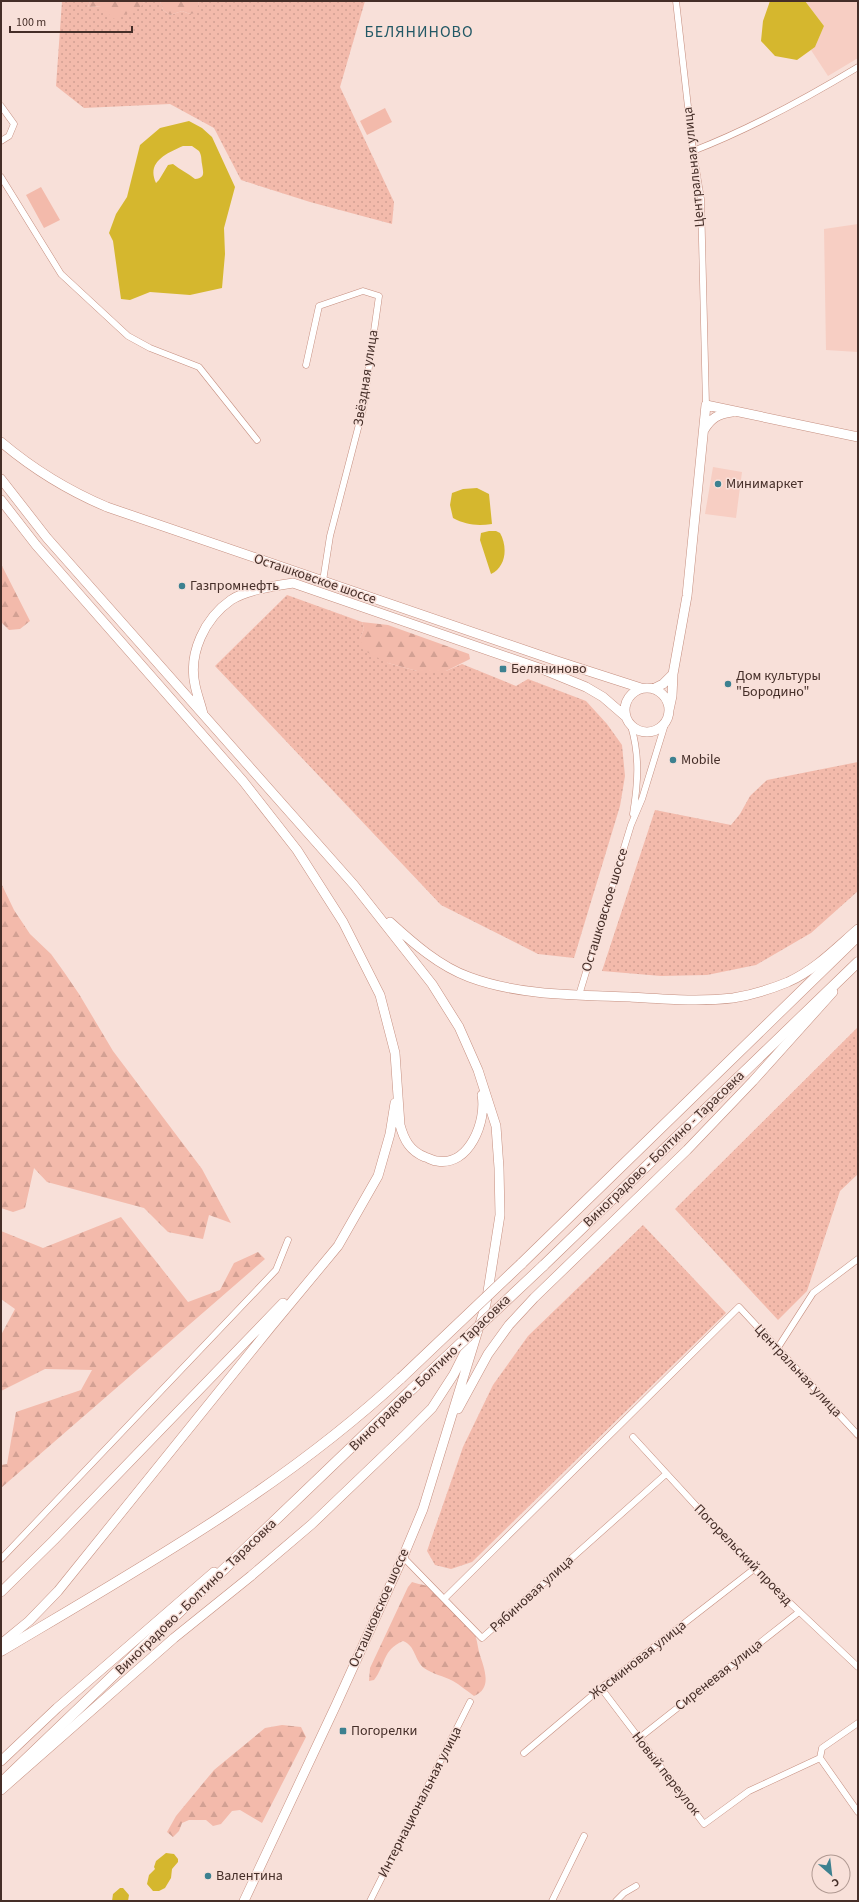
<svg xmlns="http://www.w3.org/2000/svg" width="859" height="1902" viewBox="0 0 859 1902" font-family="'Source Sans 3',sans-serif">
<defs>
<pattern id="grass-dots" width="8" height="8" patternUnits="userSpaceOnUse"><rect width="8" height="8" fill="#f3baab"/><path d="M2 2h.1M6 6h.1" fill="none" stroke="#d2a093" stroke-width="1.8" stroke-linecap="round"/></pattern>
<pattern id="forest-firs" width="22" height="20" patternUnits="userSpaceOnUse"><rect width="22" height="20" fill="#f3baab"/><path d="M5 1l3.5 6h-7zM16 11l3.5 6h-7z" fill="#d2a093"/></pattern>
</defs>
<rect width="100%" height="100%" fill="#f8e0d9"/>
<!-- built -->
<path fill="#f7cec3" d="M805,1h53v57l-30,18 -17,-26 4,-3 9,-21z
M858,224v128l-32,-2 -2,-121z
M713,467l29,5 -6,46 -31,-4z"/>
<!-- grass -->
<path fill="url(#grass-dots)" d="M62,1h28l-2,6 56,-4 -1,-2h17l3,9 7,5 12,-4 8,3 9,-10 -1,-3h167l-25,86 54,115 -2,22 -82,-22 -69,-22 -27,-52 -44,-24 -86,4 -28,-22z
M287,595l75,27 2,7 -4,9 28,25 29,8h29l16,-7 54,22 12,-7 58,22 21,23 15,21 3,31 -5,30 -46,152 -36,-4 -97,-49 -226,-239z
M858,762v129l-47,42 -55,32 -49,10 -46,1 -59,-5 53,-161 76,15 9,-11 10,-18 17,-16z
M858,1027v147l-18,17 -33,100 -29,29 -103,-111z
M643,1225l83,88 -254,249 -21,7 -16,-4 -8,-14 36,-104 30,-62 35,-49z"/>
<!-- forest -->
<path fill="url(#forest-firs)" d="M90,1h53l1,2 -6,6 -24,10 -14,-13 -12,1z
M160,1h38l1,3 -4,9 -5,1 -8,-3 -12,4 -7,-5z
M1,564l29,57 -10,8 -11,1 -8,-8z
M362,622l26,3 81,29 1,5 -24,12h-29l-29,-8 -25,-13 -3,-12 4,-9z
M1,883l13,27 16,24 21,20 13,18 15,22 34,57 89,118 29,54 -22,-8 -6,24 -35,-7 -24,-24 -97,-26 -13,-14 -9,40 -12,4 -12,-4z
M121,1217l67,85 32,-12 14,-27 24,-11 7,7 -264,229v-23l6,-1 9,-52 65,-22 11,-20 -47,-1 -44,22v-56l14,-26 -14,-10v-68l42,17z
M412,1582c8,3 22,4 26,8 11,9 24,22 32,34 6,9 7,18 9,28 4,14 15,36 -5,44 -7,-5 -14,-11 -21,-15 -9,-5 -21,-7 -29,-13 -10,-8 -8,-22 -21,-27 -21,9 -17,24 -29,39l-5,1 1,-13 38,-81z
M282,1725l19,2 5,10 -44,86 -22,-13 -8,1 -11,13 -8,2 -7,-6h-17l-7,3 -3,8 -6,6 -6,-5 9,-16 38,-46 51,-42z"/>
<!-- garden -->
<path fill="#f3baab" d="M385,108l7,14 -25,13 -7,-14z
M41,187l19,33 -16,8 -18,-33z"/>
<!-- water -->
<path fill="#d5b72e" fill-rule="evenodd" d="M770,1h35l19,25 -9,21 -18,13 -22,-4 -14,-15 2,-20z
M189,121l13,7 10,9 23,50 -11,41 1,26 -3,34 -32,7 -40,-3 -20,8 -9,-1 -8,-58 -4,-8 7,-19 11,-17 13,-52 20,-17zM183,146h9l7,5c3,5 2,8 3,13 1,8 4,14 -7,15 -7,-6 -15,-9 -22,-15l-5,1 -9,15 -3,3c-10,-21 11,-30 27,-37z
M477,488l12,6 3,30c-15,2 -26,1 -39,-6l-3,-13 2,-12 11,-4z
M489,531h7l4,2c8,14 6,34 -9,41l-11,-34 1,-7z
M166,1853l8,1 4,5v3l-6,7 -1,9 -6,10 -6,3h-6l-6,-7 2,-9 6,-6 -1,-2 2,-6z
M120,1888h3l6,7 -1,6h-16l1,-7z"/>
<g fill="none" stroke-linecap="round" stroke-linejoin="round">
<defs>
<path id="street" d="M676,1l17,150 8,48 5,206
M1,106l13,18 -5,12 -8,5
M693,151c57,-22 112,-52 165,-84
M1,177l60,97 67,62 22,12 49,19 58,73
M306,365l13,-59 44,-15 16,5 -16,113 -33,127 -7,45
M631,726c9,30 7,57 2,88
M579,995l52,-170 11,-26 24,-78
M777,1349l36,-56 45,-34
M633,1437l121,132 104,98
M403,1557l79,81 184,-164
M1,1559l275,-289 12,-30
M444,1599l295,-292 119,128
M601,1688l103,136 45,-33 71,-33 2,-10 36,-25
M638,1739l161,-127
M524,1753l77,-65 153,-119
M820,1758l38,54
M370,1901l100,-199
M552,1901l32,-65
M616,1901l8,-8 12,-7"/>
<path id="secondary" d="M704,430c7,-12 14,-16 28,-18
M1,442c32,27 68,49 106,65l447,153 87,28
M1,479l46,59 307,347 78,99 27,43 19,43 18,56 3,42 1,47 -14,89 -63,205 -20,48 -67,148 -92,196
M1,500l35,45 207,236 54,69 46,72 37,73 15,58 5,72c4,15 10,26 25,32 4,1 8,4 12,4 32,6 50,-40 45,-66
M625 710a22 22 0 1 1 44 0a22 22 0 1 1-44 0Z
M653,689l10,-5 10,-10
M669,710l3,-14 1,-22 14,-78 19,-191 152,32
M203,714c-2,-9 -6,-19 -8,-29 -7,-32 10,-67 36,-85 15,-10 43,-14 62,-17l249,86 44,18 17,10 22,19
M390,922c23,21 49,44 79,55 51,19 108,18 161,20 34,2 69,5 103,1 19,-3 38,-9 55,-16 27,-12 48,-34 70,-53
M458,1409l30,-55 21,-29 25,-27 153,-148 66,-69 80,-89
M1,1592l53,-52 229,-237
M1,1644l28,-23 29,-30 212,-263 68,-82 40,-70 12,-42 5,-31
M1,1761l56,-53 157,-136
M1,1790l173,-152 77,-62 61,-52 93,-89 27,-27 22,-34 15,-30"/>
<path id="primary" d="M521,1264l337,-328
M543,1266l315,-304
M1,1651c138,-82 282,-163 400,-273
M1,1783l411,-394"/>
</defs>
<!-- street casing -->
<use href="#street" stroke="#c58e7f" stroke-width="7"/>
<!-- secondary casing -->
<use href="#secondary" stroke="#c58e7f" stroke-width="10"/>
<!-- primary casing -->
<use href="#primary" stroke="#c58e7f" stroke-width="11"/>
<!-- street -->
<use href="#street" stroke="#fff" stroke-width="6"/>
<!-- secondary -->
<use href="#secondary" stroke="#fff" stroke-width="9"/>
<!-- primary -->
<use href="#primary" stroke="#fff" stroke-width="10"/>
<defs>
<path id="primary-bridge" d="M401,1378l120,-114
M412,1389l131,-123"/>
</defs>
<!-- primary-bridge casing -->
<use href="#primary-bridge" stroke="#c58e7f" stroke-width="11" stroke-linecap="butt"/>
<!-- primary-bridge -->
<use href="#primary-bridge" stroke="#fff" stroke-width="10"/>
</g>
<!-- markers -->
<g fill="#3d8190" stroke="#f8e0d9" stroke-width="1.5">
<circle cx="718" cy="484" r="4"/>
<circle cx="182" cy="586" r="4"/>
<rect x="499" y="665" width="8" height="8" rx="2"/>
<circle cx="728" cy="684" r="4"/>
<circle cx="673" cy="760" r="4"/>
<rect x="339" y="1727" width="8" height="8" rx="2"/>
<circle cx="208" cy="1876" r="4"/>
</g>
<g text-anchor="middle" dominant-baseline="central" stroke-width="3" stroke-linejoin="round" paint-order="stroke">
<!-- street labels -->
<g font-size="14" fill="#452e28" stroke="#f8e0d9">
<text transform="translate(694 167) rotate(-96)">Центральная улица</text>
<text transform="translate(366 378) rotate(-81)">Звёздная улица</text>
<text transform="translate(315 579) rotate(19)">Осташковское шоссе</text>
<text transform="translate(605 910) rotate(-73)">Осташковское шоссе</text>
<text transform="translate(664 1149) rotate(-44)">Виноградово - Болтино - Тарасовка</text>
<text transform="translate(798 1371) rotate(47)">Центральная улица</text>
<text transform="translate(430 1373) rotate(-44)">Виноградово - Болтино - Тарасовка</text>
<text transform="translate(743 1555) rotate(46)">Погорельский проезд</text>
<text transform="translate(532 1594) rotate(-42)">Рябиновая улица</text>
<text transform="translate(196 1597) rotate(-44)">Виноградово - Болтино - Тарасовка</text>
<text transform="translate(379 1608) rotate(-66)">Осташковское шоссе</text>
<text transform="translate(638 1660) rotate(-38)">Жасминовая улица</text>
<text transform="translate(719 1675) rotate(-38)">Сиреневая улица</text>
<text transform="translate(666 1774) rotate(52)">Новый переулок</text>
<text transform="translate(420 1802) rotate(-63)">Интернациональная улица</text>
</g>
<!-- poi labels -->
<g font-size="14" fill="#452e28" stroke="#f8e0d9" text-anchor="start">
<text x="726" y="484">Минимаркет</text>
<text x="190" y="586">Газпромнефть</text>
<text x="511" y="669">Беляниново</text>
<text x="736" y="676">Дом культуры<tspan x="736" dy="16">"Бородино"</tspan></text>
<text x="681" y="760">Mobile</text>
<text x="351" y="1731">Погорелки</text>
<text x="216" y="1876">Валентина</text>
</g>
<!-- quarter labels -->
<g font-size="16" letter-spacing="1" fill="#225865" stroke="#f8e0d9">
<text x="419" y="32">БЕЛЯНИНОВО</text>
</g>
</g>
<!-- border -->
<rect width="859" height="1902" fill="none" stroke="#452e28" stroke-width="4"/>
<!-- north arrow -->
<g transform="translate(831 1874) rotate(152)"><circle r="19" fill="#f8e0d9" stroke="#b09992"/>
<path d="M0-3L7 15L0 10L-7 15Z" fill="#3d8190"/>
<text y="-6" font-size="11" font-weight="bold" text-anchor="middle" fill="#452e28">С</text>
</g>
<!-- scale -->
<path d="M10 26v6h122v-6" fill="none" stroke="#452e28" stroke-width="2"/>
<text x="16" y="26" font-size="12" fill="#452e28" stroke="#f8e0d9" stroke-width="3" paint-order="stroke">100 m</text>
</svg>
